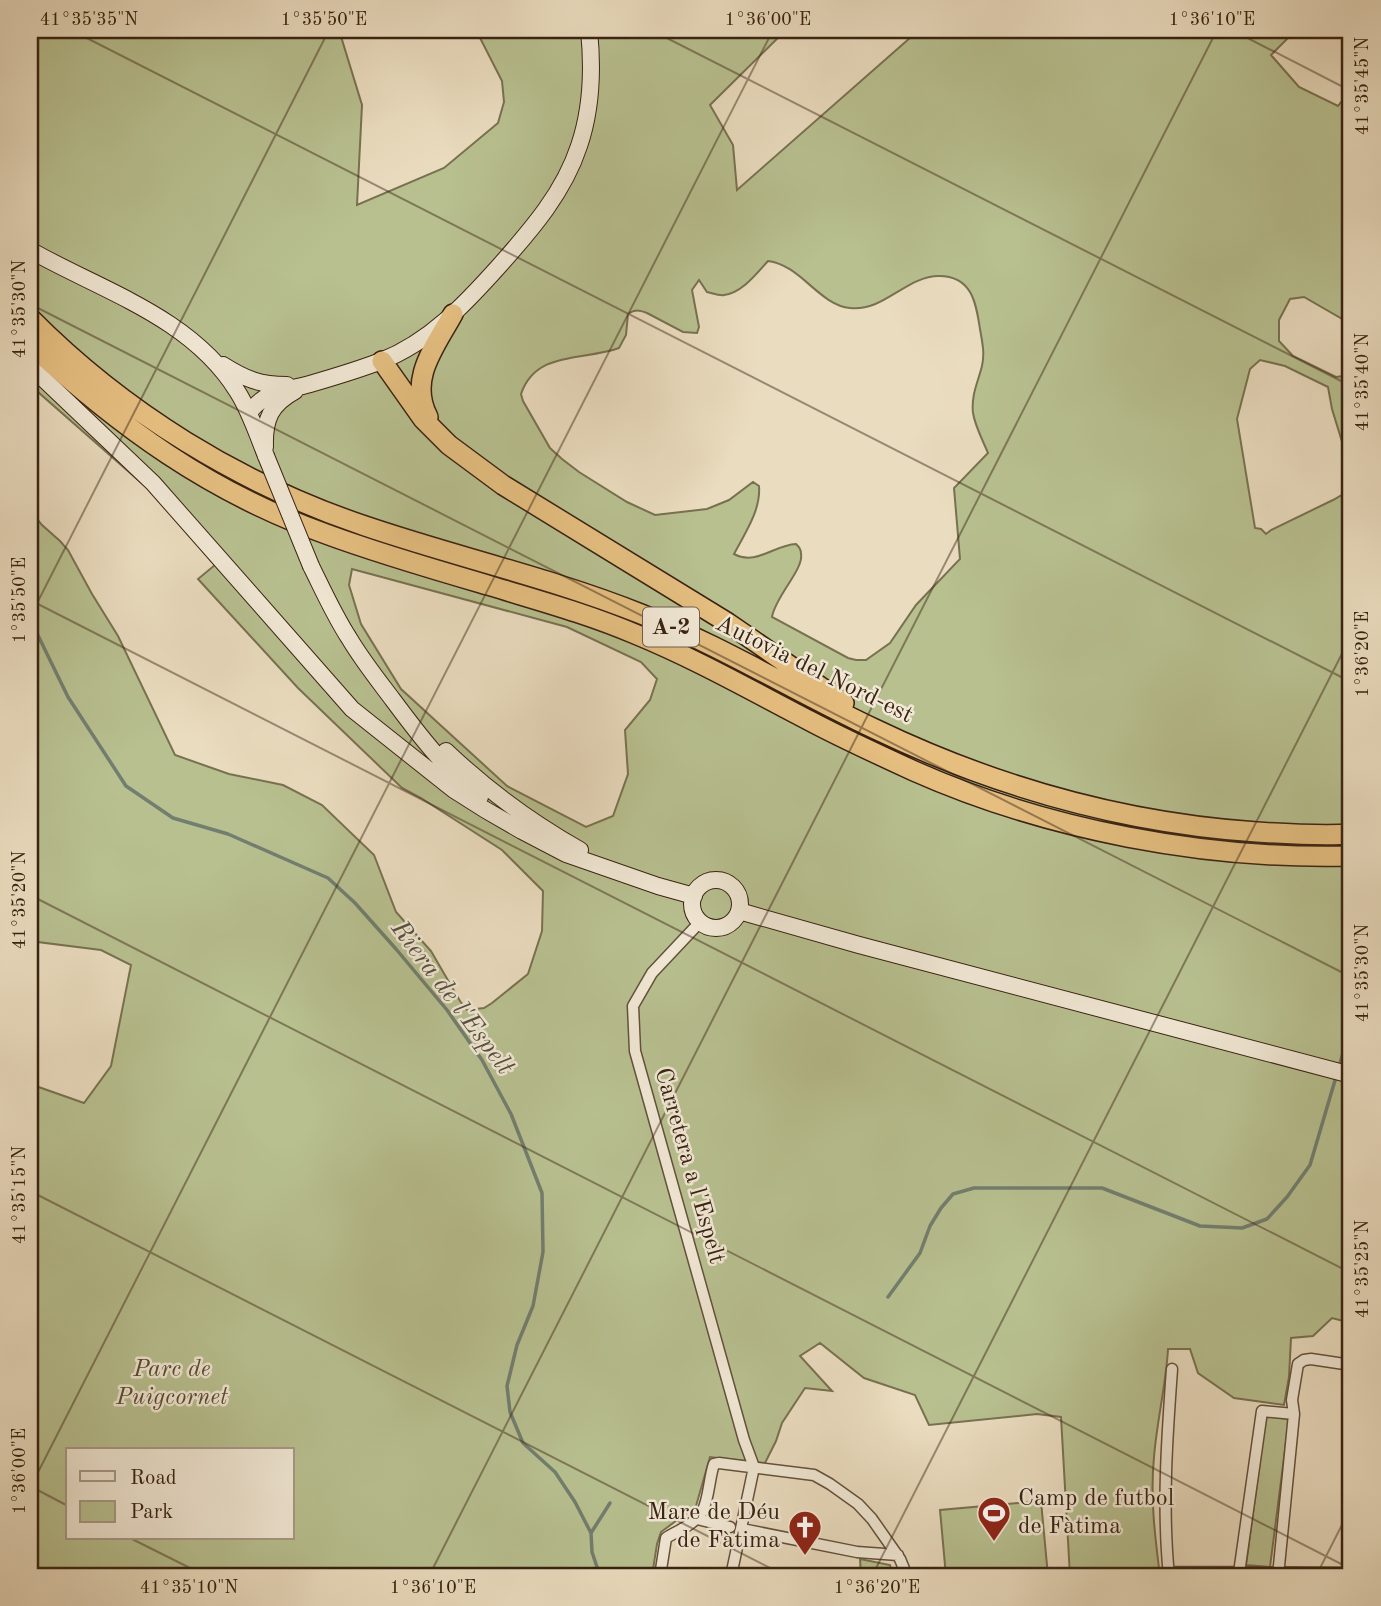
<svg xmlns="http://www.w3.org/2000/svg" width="1381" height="1606" viewBox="0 0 1381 1606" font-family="'Old Standard TT',serif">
<rect width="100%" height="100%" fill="#eadcbf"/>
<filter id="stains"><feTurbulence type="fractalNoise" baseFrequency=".00286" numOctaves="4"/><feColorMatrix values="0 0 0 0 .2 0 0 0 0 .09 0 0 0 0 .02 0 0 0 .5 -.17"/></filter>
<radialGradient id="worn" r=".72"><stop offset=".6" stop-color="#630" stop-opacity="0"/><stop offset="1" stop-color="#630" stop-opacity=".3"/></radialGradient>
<!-- green -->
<path fill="#b8c090" stroke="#787150" stroke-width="2" fill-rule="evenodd" d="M30,30h309l23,75 -5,100 87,-37 54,-45 6,-21 -2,-21 -26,-51h310l-76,75 23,40 4,45 182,-160h377l-25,25 28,32 39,19 13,-17v235l-47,-27 -14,2 -11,21v21l14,15 43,21 15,-2v96l-19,-62 -4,-22 -43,-21 -25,-6 -10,9 -13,50 18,109 6,1 5,5 5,-4 62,-30 12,-7 6,-11v841l-19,-5 -19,18 -22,2 -2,39 -5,28 -50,-7 -36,-25 -8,-24h-22c-2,36 -11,71 -14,108 -4,40 1,80 6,119h-90l-9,-159 -24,-3 -108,11 -14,-30 -51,-17 -44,-35 -20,13 32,35 -27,-3 -23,35 -6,18 -11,22 -55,-6 -14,49 -35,26 -4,12 -5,32h-622v-492l54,19 27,-37 20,-101 -30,-15 -71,-9v-431l12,15 18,16 8,9 24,44 26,42 57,119 54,19 54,11 39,20 52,50 22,57 35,39 29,50 7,9 17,-2 8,-5 36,-29 14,-43 1,-40 -41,-41 -81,-52 -19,-10 -104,-100 -100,-109 17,-14 -62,-72 -123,-108zM768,261c33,4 51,44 82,47 34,4 56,-32 89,-32 33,0 37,27 41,53 2,12 5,24 2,37 -4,16 -11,29 -9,47 2,13 10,28 15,40l-34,35 6,71 -44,46 -26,38 -24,17h-10l-8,-2 -76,-41c3,-20 32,-48 29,-63 0,-5 -2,-7 -5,-10 -22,1 -40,22 -62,10 11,-21 27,-44 25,-68l-6,-4 -24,18 -22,9 -52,6 -28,-13 -48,-30 -17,-13 -12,-11 -27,-47 -2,-7c15,-44 63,-33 98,-46l7,-13 2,-21c7,-5 11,-4 19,-1l36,19 14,1 2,-6 -7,-37 7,-10 8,12c5,1 12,4 17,3 18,-2 33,-22 44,-34zM352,569l215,58 74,35 16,17 -7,21 -25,30 3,44 -15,42 -27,11 -79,-41 -106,-97 -40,-65 -12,-39zM68,1450h224v88h-224z
M1266,1416l23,3 -19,148 -24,-2z
M1041,1501l7,75h-102l-6,-66z
M860,1559l30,6 3,11h-32z"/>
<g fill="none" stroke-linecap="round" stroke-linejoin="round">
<!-- stream -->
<path stroke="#727e6f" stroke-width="3.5" d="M30,619l38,78 58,89 47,32 55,16 100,44 27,25 41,46 51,61 35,50 29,54 31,79 1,59 -10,54 -16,39 -10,41 3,26 13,31 32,29 20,30 16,31 1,19 8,24
M1339,1067l12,-42
M888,1297l32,-44 10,-27 11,-18 12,-14 21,-6h128l98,38 42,2 25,-9 20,-22 23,-32 26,-88
M591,1533l19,-30"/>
<defs>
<path id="street" d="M700,922l-48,51 -19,33 2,45 109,389 10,27 -23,109
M697,1519l33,8
M742,1529l115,23 41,3
M1168,1572l183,1
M1239,1573l23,-162 32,3
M660,1576l6,-38c11,-7 29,-14 36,-26 7,-12 7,-34 12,-48l5,-1 95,12 16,9 28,20 14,15 28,40 7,17
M1169,1576c-7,-69 -2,-138 3,-207
M1278,1576l16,-162 -2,-14 6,-36 6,-4 7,-1 40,6"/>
<path id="secondary" d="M30,250c72,41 161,67 207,141 13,20 20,43 29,65
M223,365c22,14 37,20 64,20
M30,366l123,117 199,226 102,81 30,19 38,22 44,23 92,32 36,10
M249,412c21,-24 33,-20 61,-28 24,-7 48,-14 71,-23 49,-19 85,-58 119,-96 32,-36 64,-73 79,-119 13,-38 14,-77 10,-116
M265,447c-1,-28 6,-43 30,-56
M311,566c12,24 23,49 38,72 13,22 29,42 44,62 26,35 52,69 87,97
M446,751c40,38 86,72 134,99
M692 904a24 24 0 1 1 48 0a24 24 0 1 1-48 0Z
M739,911l120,34 492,130"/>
<path id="highway" d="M30,318c93,94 210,166 335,208 91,31 186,52 276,88 81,32 155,78 234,115 121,58 249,94 382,103 31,2 63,4 94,2
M30,344c90,83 179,148 296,190 54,20 110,36 165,52 49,15 97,28 144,48 61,25 117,57 175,87 34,18 69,34 104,50 133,59 292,89 437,85
M382,361l41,58 26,26 54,40 225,138 116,80
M428,417c-20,-38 7,-70 25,-103"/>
</defs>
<!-- street casing -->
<use href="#street" stroke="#64503c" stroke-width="13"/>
<!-- secondary casing -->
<use href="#secondary" stroke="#382211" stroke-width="18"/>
<!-- highway casing -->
<use href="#highway" stroke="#382211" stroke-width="22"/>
<!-- street -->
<use href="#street" stroke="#f1e8d5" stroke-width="10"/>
<!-- secondary -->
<use href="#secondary" stroke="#f1e8d5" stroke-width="16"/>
<!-- highway -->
<use href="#highway" stroke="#e5be80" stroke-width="19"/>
<defs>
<path id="secondary-bridge" d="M266,456l45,110"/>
</defs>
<!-- secondary-bridge casing -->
<use href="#secondary-bridge" stroke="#382211" stroke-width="18" stroke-linecap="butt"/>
<!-- secondary-bridge -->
<use href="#secondary-bridge" stroke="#f1e8d5" stroke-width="16"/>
</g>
<!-- ticks -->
<path fill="none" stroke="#382211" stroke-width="2" stroke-opacity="0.45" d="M71,30l1280,652M651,30l700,356M1232,30l119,61M30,304l1321,673M30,600l1321,673M30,617l299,-587M30,895l1321,674M30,1191l756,385M30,1486l38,20M30,1488l743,-1458M130,1538l76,38M429,1576l788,-1546M872,1576l479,-940M1316,1576l35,-69"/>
<!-- icons -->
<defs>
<symbol id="stadium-pin" viewBox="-11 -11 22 30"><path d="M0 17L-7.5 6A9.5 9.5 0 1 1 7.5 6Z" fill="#8f2418" stroke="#f1e8d5"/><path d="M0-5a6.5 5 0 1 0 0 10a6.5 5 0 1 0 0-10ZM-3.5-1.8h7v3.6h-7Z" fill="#fff"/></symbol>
<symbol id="church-pin" viewBox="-11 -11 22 30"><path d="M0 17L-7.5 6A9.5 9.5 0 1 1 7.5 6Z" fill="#8f2418" stroke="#f1e8d5"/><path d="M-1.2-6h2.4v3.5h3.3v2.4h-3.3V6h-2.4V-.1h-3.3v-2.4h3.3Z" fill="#fff"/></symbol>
</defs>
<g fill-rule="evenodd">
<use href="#stadium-pin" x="975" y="1494" width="38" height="52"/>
<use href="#church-pin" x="786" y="1508" width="38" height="52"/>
</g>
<g text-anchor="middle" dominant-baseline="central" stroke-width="5" stroke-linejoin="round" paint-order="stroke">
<!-- shield labels -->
<rect fill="#f1e8d5" stroke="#705d4c" stroke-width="2" x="643" y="607.5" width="56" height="39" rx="5"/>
<g font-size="23" font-weight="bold" fill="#382211">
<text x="671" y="627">A-2</text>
</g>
<!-- street labels -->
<g font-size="24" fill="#382211" stroke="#f1e8d5">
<text transform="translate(814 670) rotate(26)">Autovia del Nord-est</text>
<text transform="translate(689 1166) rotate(74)">Carretera a l'Espelt</text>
</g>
<!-- park labels -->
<g font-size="24" font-style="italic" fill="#584a31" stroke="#f1e8d5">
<text x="172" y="1370">Parc de<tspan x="172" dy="28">Puigcornet</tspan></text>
</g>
<!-- poi labels -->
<g font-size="24" fill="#382211" stroke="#f1e8d5" text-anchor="start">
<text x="1018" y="1499">Camp de futbol<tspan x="1018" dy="28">de Fàtima</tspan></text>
<text x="780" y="1513" text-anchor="end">Mare de Déu<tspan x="780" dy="28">de Fàtima</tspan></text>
</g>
<!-- water labels -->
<g font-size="26" font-style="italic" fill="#555040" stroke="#f1e8d5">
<text transform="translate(452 998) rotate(53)">Riera de l'Espelt</text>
</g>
</g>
<!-- margin -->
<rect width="1381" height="1606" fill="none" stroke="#eadcbf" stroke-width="77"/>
<!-- legend -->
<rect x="66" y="1448" width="228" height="91" fill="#f1e8d5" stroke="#a79987" stroke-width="2"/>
<rect x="80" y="1471" width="35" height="10" fill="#f1e8d5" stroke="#a79987" stroke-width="2"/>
<text x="130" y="1484" font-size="21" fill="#382211">Road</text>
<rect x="80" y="1501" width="35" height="21" fill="#b8c090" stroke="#a79987" stroke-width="2"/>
<text x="130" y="1518" font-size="21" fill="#382211">Park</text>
<rect x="38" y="38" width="1304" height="1530" fill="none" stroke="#382211" stroke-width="2.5"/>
<g font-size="18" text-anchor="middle" fill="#382211">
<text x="89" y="25">41°35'35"N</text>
<text x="324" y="25">1°35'50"E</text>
<text x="768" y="25">1°36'00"E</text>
<text x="1212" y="25">1°36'10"E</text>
<text transform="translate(1362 86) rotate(-90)" y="6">41°35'45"N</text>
<text transform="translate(19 309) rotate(-90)" y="6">41°35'30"N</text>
<text transform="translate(1362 382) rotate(-90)" y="6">41°35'40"N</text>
<text transform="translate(19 600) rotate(-90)" y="6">1°35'50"E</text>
<text transform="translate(1362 654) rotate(-90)" y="6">1°36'20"E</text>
<text transform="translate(19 900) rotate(-90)" y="6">41°35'20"N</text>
<text transform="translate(1362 973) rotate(-90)" y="6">41°35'30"N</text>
<text transform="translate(19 1195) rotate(-90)" y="6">41°35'15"N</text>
<text transform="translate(1362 1269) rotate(-90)" y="6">41°35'25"N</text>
<text transform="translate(19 1471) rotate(-90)" y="6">1°36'00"E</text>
<text x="189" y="1593">41°35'10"N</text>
<text x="433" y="1593">1°36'10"E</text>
<text x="877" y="1593">1°36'20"E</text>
</g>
<rect width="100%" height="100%" filter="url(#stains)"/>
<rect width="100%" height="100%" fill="url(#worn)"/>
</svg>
